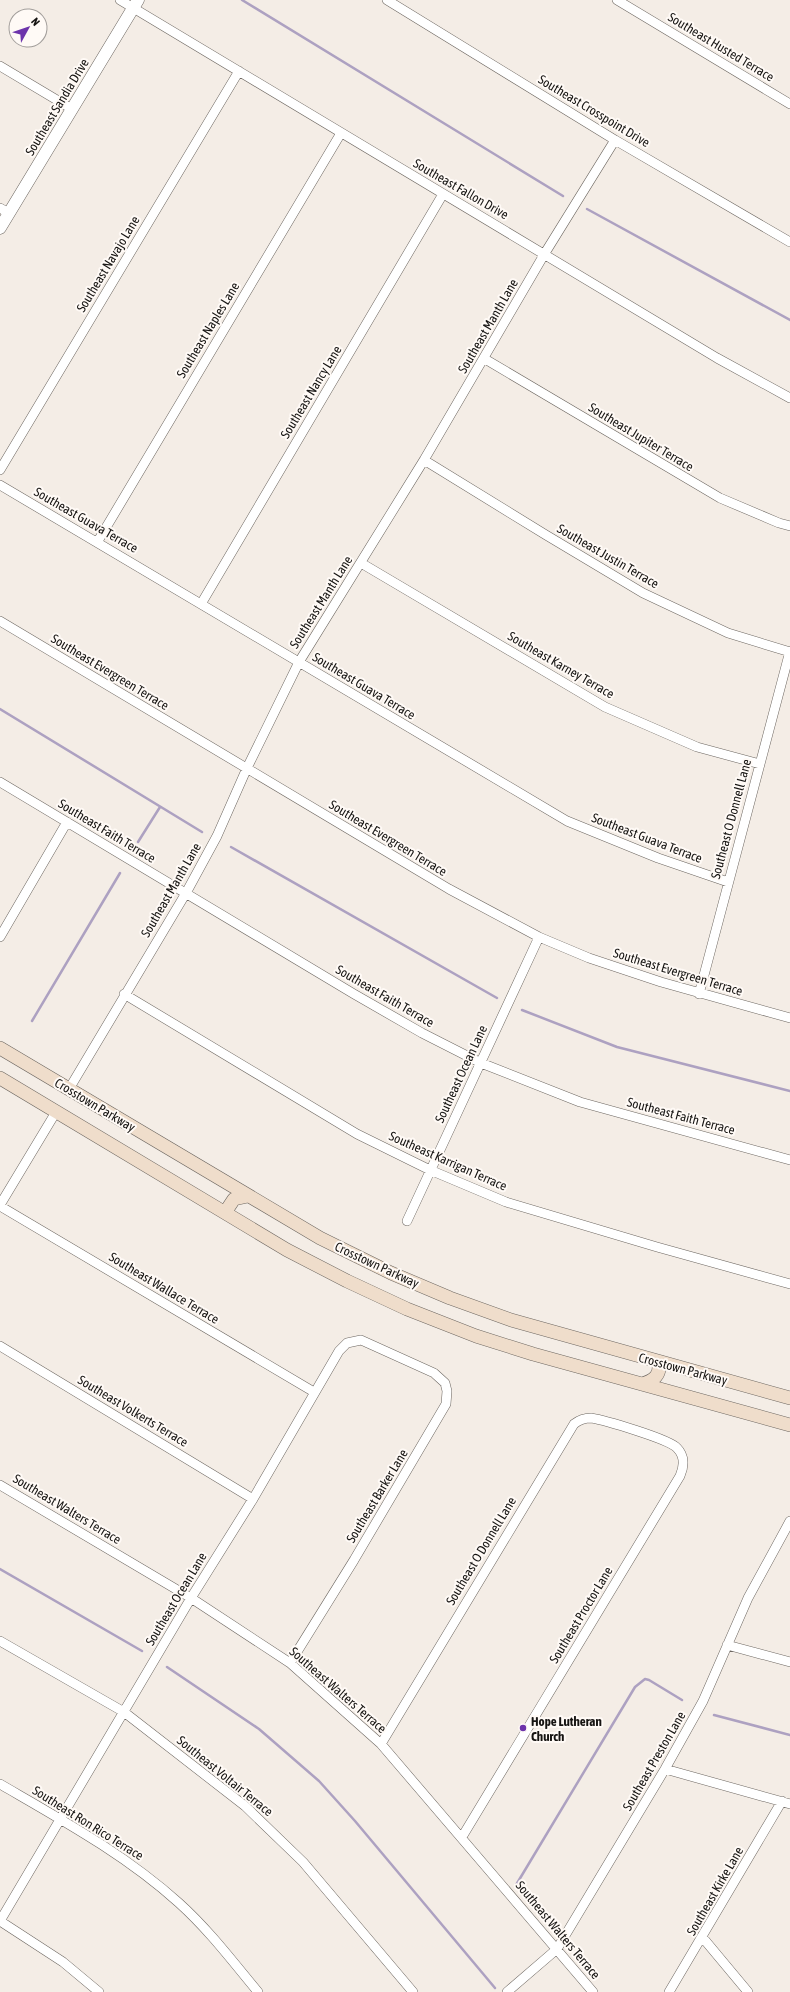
<svg xmlns="http://www.w3.org/2000/svg" width="790" height="1992" viewBox="0 0 790 1992" font-family="'Asap Condensed',sans-serif">
<rect width="100%" height="100%" fill="#f4ede6"/>
<g fill="none" stroke-linecap="round" stroke-linejoin="round">
<!-- stream -->
<path stroke="#ada1c1" stroke-width="2.5" d="M242,0l321,196
M587,209l203,111
M0,709l202,123
M138,842l22,-35
M231,847l266,151
M522,1010l95,37 173,44
M32,1021l88,-148
M0,1569l142,82
M167,1667l92,62 60,52 36,40 140,167
M714,1715l76,20
M516,1885l119,-198 10,-8 4,1 33,20"/>
<defs>
<path id="minor" d="M120,0l597,358 73,40
M387,0l228,140 175,102
M617,0l173,104
M0,66l72,43
M0,208l9,5
M485,359l235,139 59,25 11,3
M424,460l122,75 97,58 85,40 62,19
M0,470l239,-399
M0,485l567,336 91,37 70,24
M98,541l243,-408
M361,563l244,144 92,40 63,17
M201,604l242,-410
M0,621l449,268 90,48 50,21 72,24 129,36
M0,782l354,212 68,39 59,30 99,39 210,58
M0,937l67,-115
M124,994l233,140 73,36 76,32 151,45 133,37
M699,994l91,-343
M69,1089l117,-196 31,-57 30,-68 52,-106 125,-202 121,-207 70,-113
M0,1205l56,-93
M0,1206l314,186
M407,1221l132,-284
M0,1346l253,153
M0,1485l191,113 99,65 91,81 212,248
M0,1641l124,71 121,94 58,56 110,130
M727,1645l63,17
M381,1744l193,-320c5,-4 10,-6 17,-6 13,2 78,21 86,30 8,8 7,19 3,28l-218,361
M665,1769l125,35
M0,1784c62,36 126,71 179,119 30,27 54,59 79,89
M0,1921l191,-323 62,-99 86,-148 8,-8 14,-3 73,33 11,10 2,8 -1,13 -92,156 -64,103
M0,1921l63,41 36,30
M703,1938l45,54
M507,1992l50,-43 108,-180 38,-68 45,-103 42,-77
M669,1992l113,-191"/>
<path id="tertiary" d="M0,228l138,-228"/>
<path id="secondary" d="M0,1048l320,190 71,35 59,25 61,22 279,78
M0,1078l287,172 60,31 60,28 69,27 57,18 257,71
M227,1214l1,-6 6,-9 14,-3
M642,1384c11,-3 20,-9 16,-22"/>
</defs>
<!-- minor casing -->
<use href="#minor" stroke="#6d6761" stroke-width="10"/>
<!-- tertiary casing -->
<use href="#tertiary" stroke="#6d6761" stroke-width="13"/>
<!-- secondary casing -->
<use href="#secondary" stroke="#6d6761" stroke-width="14"/>
<!-- minor -->
<use href="#minor" stroke="#fff" stroke-width="9"/>
<!-- tertiary -->
<use href="#tertiary" stroke="#fff" stroke-width="12"/>
<!-- secondary -->
<use href="#secondary" stroke="#efddcb" stroke-width="13"/>
</g>
<!-- markers -->
<circle fill="#6d34ab" stroke="#fffaf6" stroke-width="1.5" cx="523" cy="1728" r="4"/>
<g text-anchor="middle" dominant-baseline="central" stroke-width="4" stroke-linejoin="round" paint-order="stroke">
<!-- street labels -->
<g font-size="13" fill="#161412" stroke="#fffaf6">
<text transform="translate(721 47) rotate(31)">Southeast Husted Terrace</text>
<text transform="translate(57 107) rotate(-59)">Southeast Sandia Drive</text>
<text transform="translate(594 111) rotate(31)">Southeast Crosspoint Drive</text>
<text transform="translate(461 189) rotate(30)">Southeast Fallon Drive</text>
<text transform="translate(108 264) rotate(-59)">Southeast Navajo Lane</text>
<text transform="translate(488 326) rotate(-60)">Southeast Manth Lane</text>
<text transform="translate(208 330) rotate(-59)">Southeast Naples Lane</text>
<text transform="translate(311 392) rotate(-59)">Southeast Nancy Lane</text>
<text transform="translate(641 437) rotate(31)">Southeast Jupiter Terrace</text>
<text transform="translate(86 520) rotate(30)">Southeast Guava Terrace</text>
<text transform="translate(608 556) rotate(30)">Southeast Justin Terrace</text>
<text transform="translate(321 602) rotate(-58)">Southeast Manth Lane</text>
<text transform="translate(561 665) rotate(30)">Southeast Karney Terrace</text>
<text transform="translate(110 672) rotate(31)">Southeast Evergreen Terrace</text>
<text transform="translate(364 686) rotate(31)">Southeast Guava Terrace</text>
<text transform="translate(731 819) rotate(-75)">Southeast O Donnell Lane</text>
<text transform="translate(107 831) rotate(31)">Southeast Faith Terrace</text>
<text transform="translate(388 838) rotate(31)">Southeast Evergreen Terrace</text>
<text transform="translate(647 838) rotate(21)">Southeast Guava Terrace</text>
<text transform="translate(171 890) rotate(-60)">Southeast Manth Lane</text>
<text transform="translate(678 972) rotate(17)">Southeast Evergreen Terrace</text>
<text transform="translate(385 996) rotate(30)">Southeast Faith Terrace</text>
<text transform="translate(461 1074) rotate(-65)">Southeast Ocean Lane</text>
<text transform="translate(95 1105) rotate(31)">Crosstown Parkway</text>
<text transform="translate(681 1116) rotate(15)">Southeast Faith Terrace</text>
<text transform="translate(448 1161) rotate(24)">Southeast Karrigan Terrace</text>
<text transform="translate(377 1265) rotate(25)">Crosstown Parkway</text>
<text transform="translate(164 1288) rotate(31)">Southeast Wallace Terrace</text>
<text transform="translate(683 1369) rotate(15)">Crosstown Parkway</text>
<text transform="translate(133 1411) rotate(31)">Southeast Volkerts Terrace</text>
<text transform="translate(377 1496) rotate(-59)">Southeast Barker Lane</text>
<text transform="translate(67 1509) rotate(31)">Southeast Walters Terrace</text>
<text transform="translate(481 1551) rotate(-59)">Southeast O Donnell Lane</text>
<text transform="translate(176 1599) rotate(-59)">Southeast Ocean Lane</text>
<text transform="translate(581 1615) rotate(-59)">Southeast Proctor Lane</text>
<text transform="translate(338 1690) rotate(41)">Southeast Walters Terrace</text>
<text transform="translate(654 1761) rotate(-60)">Southeast Preston Lane</text>
<text transform="translate(225 1776) rotate(39)">Southeast Voltair Terrace</text>
<text transform="translate(88 1823) rotate(32)">Southeast Ron Rico Terrace</text>
<text transform="translate(715 1891) rotate(-60)">Southeast Kirke Lane</text>
<text transform="translate(558 1930) rotate(50)">Southeast Walters Terrace</text>
</g>
<!-- poi labels -->
<g font-size="13" font-weight="bold" fill="#161412" stroke="#fffaf6" text-anchor="start">
<text x="531" y="1721">Hope Lutheran<tspan x="531" dy="15">Church</tspan></text>
</g>
</g>
<!-- north arrow -->
<g transform="translate(28 28) rotate(50)"><circle r="19" fill="#fffaf6" stroke="#a29e9b"/>
<path d="M0-3L7 15L0 10L-7 15Z" fill="#6d34ab"/>
<text y="-6" font-size="11" font-weight="bold" text-anchor="middle" fill="#161412">N</text>
</g>
</svg>
